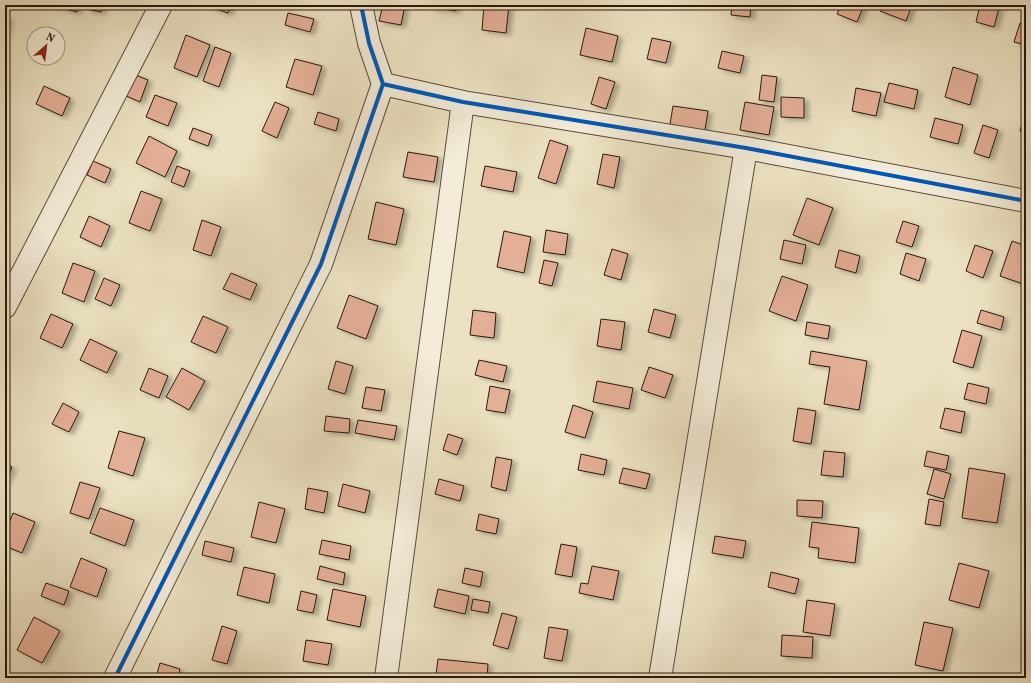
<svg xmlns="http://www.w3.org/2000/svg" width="1031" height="683" viewBox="0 0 1031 683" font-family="Vollkorn,serif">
<defs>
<filter id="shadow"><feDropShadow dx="4.5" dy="2.5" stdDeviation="2" flood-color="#0004"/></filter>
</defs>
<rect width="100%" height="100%" fill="#ece2c3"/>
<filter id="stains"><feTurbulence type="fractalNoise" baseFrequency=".005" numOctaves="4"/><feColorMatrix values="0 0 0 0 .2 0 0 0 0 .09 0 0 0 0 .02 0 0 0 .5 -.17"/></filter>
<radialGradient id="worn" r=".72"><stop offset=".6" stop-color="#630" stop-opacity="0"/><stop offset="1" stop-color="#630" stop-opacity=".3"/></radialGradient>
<!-- building -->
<path fill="#e3af96" stroke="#29170f" filter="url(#shadow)" d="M51,5h27l-1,7z
M87,5h15l-1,7 -15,-3z
M205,5h26l-3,8z
M383,5h22l-4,20 -22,-4z
M430,5h27l-1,6 -26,-4z
M484,5h25l-3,28 -24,-3z
M732,5h19l-1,12 -19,-2z
M841,5h23l-7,17 -20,-8z
M883,5h29l-6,16 -26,-10z
M980,5h6l13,3 -5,19 -18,-5z
M288,13l26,6 -4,13 -25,-7z
M5,18h4l-4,19z
M1020,23l6,2v20l-12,-3z
M586,28l32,8 -6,26 -32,-7z
M186,35l24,10 -13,32 -23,-9z
M652,38l19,4 -5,21 -19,-4z
M215,47l16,6 -12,34 -16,-6z
M722,51l22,5 -4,17 -22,-5z
M295,59l27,7 -9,29 -27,-8z
M953,67l25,8 -8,30 -25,-8z
M133,74l15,6 -8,22 -16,-7z
M762,75l15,2 -3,25 -15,-2z
M599,77l16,5 -9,27 -15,-5z
M889,83l29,7 -4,19 -30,-7z
M44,86l26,12 -8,18 -26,-12z
M856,88l25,5 -5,23 -24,-5z
M155,95l22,8 -9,23 -22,-9z
M781,97l23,1v20l-23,-1z
M275,102l14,6 -12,30 -15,-7z
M745,102l29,5 -5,28 -29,-5z
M673,106l35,5 -4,25 -35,-6z
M318,112l21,7 -3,12 -22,-7z
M1024,116h2v17l-6,-2z
M935,118l28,7 -5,19 -28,-7z
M983,125l15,5 -9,28 -15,-5z
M193,128l19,7 -4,11 -19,-7z
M149,136l28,15 -12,26 -29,-14z
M550,140l18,6 -12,38 -18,-6z
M408,152l30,5 -4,25 -31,-5z
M603,154l17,3 -6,31 -17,-4z
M93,161l18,8 -6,14 -18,-8z
M177,166l13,5 -6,16 -13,-5z
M485,166l32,6 -4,20 -32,-6z
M141,191l21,8 -12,32 -21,-8z
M807,198l26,10 -14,37 -26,-10z
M376,202l28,7 -8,36 -28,-6z
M89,216l21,10 -9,21 -21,-10z
M202,220l19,7 -10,29 -18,-6z
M903,221l16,5 -7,21 -16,-5z
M546,230l22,4 -3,21 -22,-3z
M504,231l27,6 -7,36 -27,-6z
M784,240l22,5 -4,19 -22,-5z
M1012,241l14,5v39l-26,-9z
M975,245l18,6 -10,27 -17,-7z
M612,249l16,5 -7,26 -17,-5z
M839,250l21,6 -4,17 -21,-6z
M906,253l20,6 -7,22 -19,-7z
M544,260l14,3 -6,23 -13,-3z
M73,263l22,8 -11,31 -22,-9z
M231,273l26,11 -7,16 -27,-11z
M782,276l26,9 -12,36 -27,-10z
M104,278l16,7 -9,21 -16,-7z
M349,295l29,11 -12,33 -29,-11z
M654,309l22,6 -6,23 -22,-6z
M473,310l23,3 -2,25 -24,-3z
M981,310l23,7 -3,13 -24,-7z
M51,314l22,10 -11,24 -22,-10z
M203,316l25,11 -12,26 -25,-11z
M601,319l24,3 -4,28 -24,-4z
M807,322l23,4 -2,13 -23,-4z
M962,330l20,6 -9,32 -20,-6z
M90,339l27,13 -10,21 -27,-13z
M811,351l56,10 -8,49 -35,-6 6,-37 -21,-3z
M479,360l28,6 -4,16 -28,-7z
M336,361l17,5 -8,28 -17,-5z
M649,367l24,8 -8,23 -24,-8z
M149,368l19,8 -9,22 -19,-8z
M182,368l23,13 -16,29 -23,-13z
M597,381l36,7 -4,21 -36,-7z
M968,383l21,5 -3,16 -22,-5z
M490,386l20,4 -5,23 -19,-3z
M366,387l19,3 -4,21 -19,-3z
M63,403l16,9 -10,20 -17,-8z
M573,405l20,7 -8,26 -20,-6z
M798,408l18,3 -5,33 -18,-3z
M945,408l20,4 -4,21 -21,-5z
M326,416l24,3 -1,14 -25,-2z
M358,420l39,6 -3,14 -39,-7z
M119,431l26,7 -12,38 -25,-8z
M448,434l15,5 -6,16 -14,-5z
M824,451l21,2 -2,24 -22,-2z
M927,451l22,5 -3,14 -22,-4z
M581,454l26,6 -3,15 -26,-5z
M496,457l16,3 -6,31 -15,-4z
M5,464l7,3 -7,17z
M623,468l27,6 -4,15 -27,-6z
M969,468l36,6 -8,49 -35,-5z
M934,469l17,5 -7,25 -17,-5z
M439,479l25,7 -4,15 -25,-7z
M80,482l20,6 -11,31 -19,-6z
M343,484l27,7 -5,22 -27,-7z
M308,488l20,4 -4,21 -19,-4z
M929,499l15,3 -4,24 -15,-2z
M797,500l26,1 -1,17 -25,-2z
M259,502l26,7 -9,34 -25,-6z
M100,508l34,12 -9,26 -35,-13z
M13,513l22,9 -13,31 -17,-7v-12z
M479,514l20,5 -3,15 -20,-4z
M812,522l47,6 -4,35 -37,-5 1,-10 -10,-1z
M715,536l31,5 -3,17 -31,-5z
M322,540l29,6 -2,14 -30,-6z
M205,541l29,7 -3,14 -29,-7z
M561,544l16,3 -5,30 -17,-3z
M81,558l26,11 -10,28 -27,-10z
M959,563l30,8 -10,37 -30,-8z
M320,566l25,7 -2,12 -26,-6z
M592,566l27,5 -6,29 -34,-7 2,-10 7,1z
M244,567l31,7 -6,29 -32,-8z
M465,568l18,4 -3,15 -18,-4z
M771,572l28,7 -4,15 -27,-7z
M46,583l23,8 -5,14 -23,-9z
M333,589l33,7 -6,31 -33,-7z
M438,589l31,7 -4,18 -31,-7z
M301,591l16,4 -4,18 -16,-3z
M473,599l17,3 -2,11 -17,-3z
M807,600l28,4 -5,32 -27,-4z
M502,613l15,4 -9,32 -15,-4z
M34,617l26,14 -18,32 -25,-13z
M924,622l29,6 -10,43 -28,-6z
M222,626l15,5 -10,33 -15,-4z
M549,627l19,3 -6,31 -18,-3z
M782,635l31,2 -1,21 -31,-2z
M306,640l26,4 -4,21 -25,-4z
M438,659l50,5 -1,14h-23l-28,-3z
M160,663l20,6 -2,9h-19l-3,-1z"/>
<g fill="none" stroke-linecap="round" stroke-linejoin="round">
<defs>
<path id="minor" d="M383,84l80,18 283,46 280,53
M5,307l156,-302
M115,678l206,-414 62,-180 -14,-41 -8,-38
M386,678l77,-576
M660,678l86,-530"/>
</defs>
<!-- minor casing -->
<use href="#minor" stroke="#5a4a3c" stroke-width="24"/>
<!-- minor -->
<use href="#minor" stroke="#f3ecd8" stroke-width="22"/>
<defs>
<path id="cycleway" d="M383,84l80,18 283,46 280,53
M115,678l206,-414 62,-180 -14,-41 -8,-38"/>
</defs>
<!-- cycleway casing -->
<use href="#cycleway" stroke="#f3ecd8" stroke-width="6"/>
<!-- cycleway -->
<use href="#cycleway" stroke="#0057b8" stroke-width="4"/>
</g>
<!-- margin -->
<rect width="1031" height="683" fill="none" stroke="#ece2c3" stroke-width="20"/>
<rect x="6" y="6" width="1019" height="671" fill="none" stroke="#29170f" stroke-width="2"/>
<rect x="10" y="10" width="1011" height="663" fill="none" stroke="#29170f"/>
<!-- north arrow -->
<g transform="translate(46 46) rotate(28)"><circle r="19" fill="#f3ecd8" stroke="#a29788"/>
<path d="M0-3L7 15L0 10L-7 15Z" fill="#8f2418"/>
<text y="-6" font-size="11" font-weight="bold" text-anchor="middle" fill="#29170f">N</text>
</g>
<rect width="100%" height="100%" filter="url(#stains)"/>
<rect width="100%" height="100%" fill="url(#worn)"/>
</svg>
